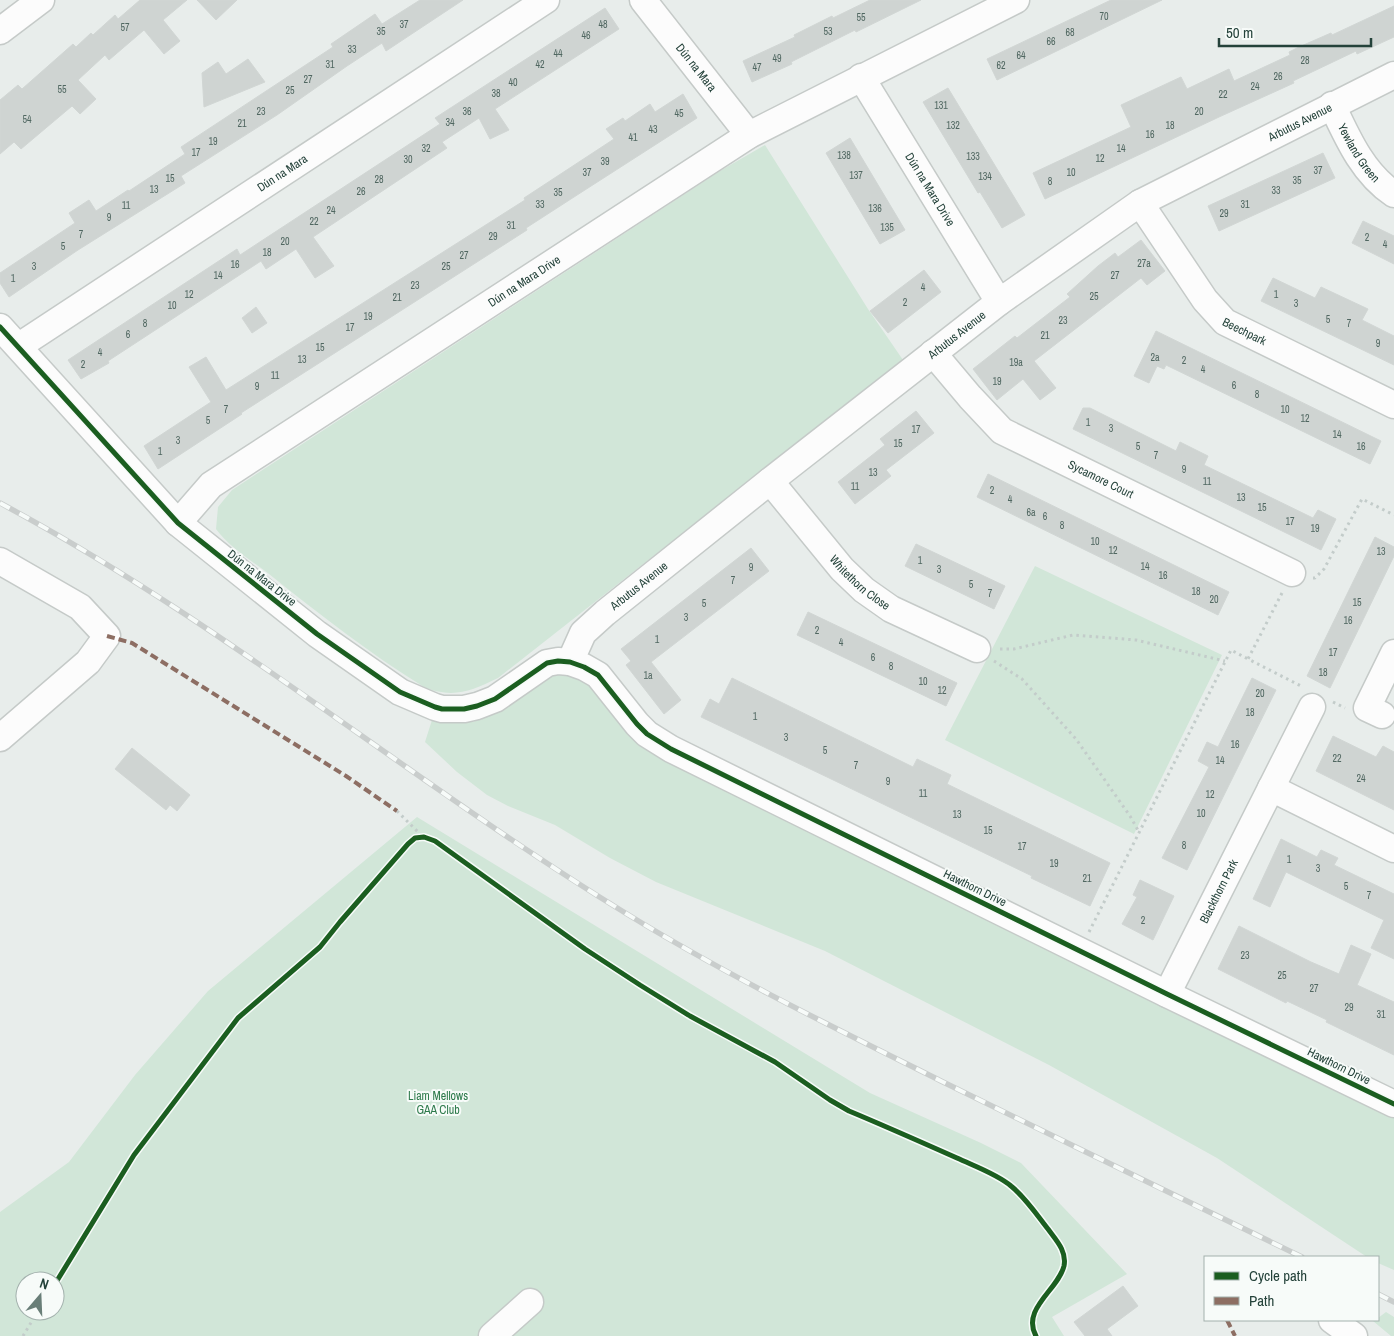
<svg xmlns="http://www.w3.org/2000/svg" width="1394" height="1336" viewBox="0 0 1394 1336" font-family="'Archivo Narrow',sans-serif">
<rect width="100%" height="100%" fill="#e8edeb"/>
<!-- green -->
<path fill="#d1e6d8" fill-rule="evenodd" d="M765,145l103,164 35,51 -405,318c-27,13 -45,21 -74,9 -55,-34 -105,-73 -155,-113 -17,-13 -40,-27 -53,-45l2,-22 14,-17 488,-319z
M1035,566l187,89 -88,179 -189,-94z
M554,673c6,1 14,0 20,1 20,6 50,60 72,75l472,232 276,137v152l-16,-7v-6h-11l-150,-99 -168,-93 -224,-114 -169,-69 -46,-24 -55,-33 -47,-19 -21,-11 -30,-23 -32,-30 7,-22 41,2 21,-8z
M417,817l453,276 111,50 40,20 106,111 -75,43 12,19h-1064v-124l69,-50 66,-87 73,-84zM25,1281h30v30h-30z
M1386,1312l8,5v19h-3l-18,-15 5,-1v-2z"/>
<!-- building -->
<path fill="#cfd4d2" stroke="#d1d6d4" d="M140,0h47l-24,20 17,21 -16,13 -20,-24 -35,30 -4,-5 -27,25 18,19 -16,15 -8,-8 -51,43 -7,-7 -14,12v-54l18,-15 4,4 51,-45 3,3 15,-14 2,2 22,-20 3,4z
M197,0h40l-21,20z
M420,0h43l-77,51 -4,-8 -35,23 -70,49 -96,61 4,7 -107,67 -69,47 -9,-14v-10l75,-50 -6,-10 20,-13 7,11 32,-21 1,1 56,-37 -4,-7 152,-100 -2,-3 44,-30 7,10z
M870,0h51l-65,32 -1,-2 -64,32 1,2 -40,18 -9,-21 52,-24 -1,-2 38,-19 1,2z
M1111,0h51l-165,80 -10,-21z
M1394,6v31l-37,17 -1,-3 -63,30 1,2 -75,34 -174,82 -12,-26 98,-46 -10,-22 60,-28 6,12 42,-20 5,12 56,-26 -1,-3 10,-5 32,-14 1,2z
M605,8l14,21 -124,80 14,21 -19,9 -11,-21 -37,24 5,6 -134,89 21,29 -19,12 -19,-29 -30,20 -5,-8 -153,100 1,2 -28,16 -13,-19 169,-111 3,6 58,-38 142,-93 -5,-6z
M248,59l17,23 -61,25 -2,-34 16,-11 8,12z
M948,88l77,127 -23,13 -22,-36 -2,1 -55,-91z
M683,94l14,24 -123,79 -48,31 1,2 -286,183 1,1 -84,55 -14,-23 67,-44 -22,-35 17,-10 20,33 299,-190 -1,-2 90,-59 -8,-10 17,-11 2,3 25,-17 5,8z
M850,138l55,92 -25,14 -54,-91z
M1323,153l12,25 -116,53 -11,-25z
M1363,221l31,15v28l-42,-21z
M1141,240l24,31 -18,14 -6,-7 -107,83 22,27 -16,12 -17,-21 -26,21 -24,-31 42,-33 2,2 53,-41 -3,-3 31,-28 17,-13 3,4z
M924,270l17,22 -53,41 -18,-22z
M1273,278l42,20 6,-11 47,22 -6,11 32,16v29l-133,-64z
M256,307l11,16 -15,10 -10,-15z
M1156,331l225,110 -11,23 -204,-99 -2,4 -7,-3 -8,17 -15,-7z
M1083,408h7l86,43 4,-9 28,14 -4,9 109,53 5,-8 18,9 -15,31 -248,-121z
M916,411l18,22 -48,37 5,6 -36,28 -17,-22 47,-37 -5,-6z
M988,474l241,118 -11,23 -241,-118z
M1375,537l19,10v9l-64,132 -23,-12z
M916,544l89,42 -11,23 -89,-43z
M751,548l18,23 -118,91 30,38 -17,14 -38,-49 5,-4 -10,-12z
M808,612l149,71 -11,23 -149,-71z
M732,678l181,89 4,-8 34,16 -4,9 163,79 -20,43 -59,-28 1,-2 -205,-99 -126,-60 9,-18 9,5z
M1252,678l24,12 -89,180 -25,-12 47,-91 -11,-6 9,-19 11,5z
M1333,736l43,21 7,-11 11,6v58l-78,-39z
M132,748l58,47 -13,16 -7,-6 -4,5 -51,-41z
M1281,839l36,18 4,-7 17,8 -4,7 60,29v65l-23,-11 13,-28 -98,-48 -16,35 -17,-8z
M1140,880l34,16 -21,44 -31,-16 15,-27 -4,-2z
M1239,926l72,36 28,12 12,-29 20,9 -14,31 37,17v53l-68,-33 1,-2 -40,-19 -1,2 -68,-34z
M1123,1286l15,20 -31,23 5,7h-27l-11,-14z"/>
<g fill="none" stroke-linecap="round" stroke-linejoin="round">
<defs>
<g id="minor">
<path id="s1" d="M643,0l106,135"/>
<path d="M0,31l41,-31"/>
<path id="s2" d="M861,77l138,225"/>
<path id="s3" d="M1332,105c15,32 31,69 62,89"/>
<path id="s4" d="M1140,203l65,97 20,22 169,83"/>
<path d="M0,327l178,196 139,111 83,58 35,15 7,2h22l13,-3 18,-7 52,-36 11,-2 12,1 14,5 14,8 39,49 10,10 24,15 496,245 227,110"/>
<path id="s5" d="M19,346l527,-346"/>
<path id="s6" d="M933,353l37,44 32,34 290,142"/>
<path id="s7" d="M770,481l72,88 22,21 27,19 86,40"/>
<path id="s8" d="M178,523l33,-38 538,-350 267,-135"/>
<path d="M0,561l80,46 27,29 -19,26 -88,76"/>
<path id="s9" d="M570,662l13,-29 22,-20 165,-132 229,-179 141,-99 254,-128"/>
<path d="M1382,715l-15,-7 27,-55"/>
<path d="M1271,788l123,61"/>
<path id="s10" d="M1167,994l145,-287"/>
<path d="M1332,1320l22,16"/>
<path d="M492,1336l38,-34"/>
</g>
</defs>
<!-- minor casing -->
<use href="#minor" stroke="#c5cac8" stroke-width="29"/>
<!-- path -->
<path stroke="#c3ccca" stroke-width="3" stroke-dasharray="2.5 4" stroke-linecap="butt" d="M1313,578h2l9,-9 38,-70 32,16
M1282,593l-34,66 55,28
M1000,649h14l59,-14 63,5 89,21
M994,661l28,18 54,60 54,77 9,16
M1333,702l12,6
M397,811l26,26
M1089,932l142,-282 17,9
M55,1284l79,-129 104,-137 82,-71 20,-25 68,-78 7,-6 9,-1 11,4 150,108 55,36 50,31 85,46 55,38 19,11c36,15 72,31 108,47 17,8 40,16 54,28 14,11 26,29 37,43 8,11 19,22 16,37 -6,24 -43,43 -28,70
M23,1336l15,-25"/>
<!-- minor -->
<use href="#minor" stroke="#fcfcfc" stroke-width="26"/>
<defs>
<path id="rail" d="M0,503c221,118 414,281 627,411 101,62 208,114 314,167 120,59 241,118 361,176
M1378,1294l16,8"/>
</defs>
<!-- rail casing -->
<use href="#rail" stroke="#c9cdcc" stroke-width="5.5"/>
<!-- rail -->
<use href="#rail" stroke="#f7fbf9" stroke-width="4" stroke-dasharray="11" stroke-linecap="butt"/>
<!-- quiet -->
<path stroke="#8d6e63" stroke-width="4" stroke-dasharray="8 4" stroke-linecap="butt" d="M107,636l25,7 214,133 51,35
M1227,1320l8,16"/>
<defs>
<path id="cycleway" d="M0,327l178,196 139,111 83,58 35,15 7,2h22l13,-3 18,-7 52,-36 11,-2 12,1 14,5 14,8 39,49 10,10 24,15 496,245 227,110
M55,1284l79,-129 104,-137 82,-71 20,-25 68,-78 7,-6 9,-1 11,4 150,108 55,36 50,31 85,46 55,38 19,11c36,15 72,31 108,47 17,8 40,16 54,28 14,11 26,29 37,43 8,11 19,22 16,37 -6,24 -43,43 -28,70"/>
</defs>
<!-- cycleway casing -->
<use href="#cycleway" stroke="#f7fbf9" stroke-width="8"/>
<!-- cycleway -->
<use href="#cycleway" stroke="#1b5e20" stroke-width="5"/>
</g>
<g text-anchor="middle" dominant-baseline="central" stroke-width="4" stroke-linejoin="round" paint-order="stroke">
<!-- number labels -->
<g font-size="10" fill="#506761">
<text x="1104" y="16">70</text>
<text x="861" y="17">55</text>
<text x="404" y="24">37</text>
<text x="603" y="24">48</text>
<text x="125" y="27">57</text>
<text x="381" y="31">35</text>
<text x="828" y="31">53</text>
<text x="1070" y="32">68</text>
<text x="586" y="35">46</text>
<text x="1051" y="41">66</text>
<text x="352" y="49">33</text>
<text x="558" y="53">44</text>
<text x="1021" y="55">64</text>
<text x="777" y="58">49</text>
<text x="1305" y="60">28</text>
<text x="330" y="64">31</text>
<text x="540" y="64">42</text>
<text x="1001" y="65">62</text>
<text x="757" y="67">47</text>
<text x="1278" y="76">26</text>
<text x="308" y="79">27</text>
<text x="513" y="82">40</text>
<text x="1255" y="86">24</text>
<text x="62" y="89">55</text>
<text x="290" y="90">25</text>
<text x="496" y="93">38</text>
<text x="1223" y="94">22</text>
<text x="941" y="105">131</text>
<text x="261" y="111">23</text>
<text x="467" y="111">36</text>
<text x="1199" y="111">20</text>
<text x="679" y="113">45</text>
<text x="27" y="119">54</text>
<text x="450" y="122">34</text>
<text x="242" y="123">21</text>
<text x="953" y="125">132</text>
<text x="1170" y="125">18</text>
<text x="653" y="129">43</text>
<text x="1150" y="134">16</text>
<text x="633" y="137">41</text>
<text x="213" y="141">19</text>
<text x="426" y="148">32</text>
<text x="1121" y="148">14</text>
<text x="196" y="152">17</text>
<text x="844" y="155">138</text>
<text x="973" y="156">133</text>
<text x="1100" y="158">12</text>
<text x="408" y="159">30</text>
<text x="605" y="161">39</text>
<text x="1318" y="170">37</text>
<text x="587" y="172">37</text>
<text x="1071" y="172">10</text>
<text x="856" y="175">137</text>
<text x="985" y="176">134</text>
<text x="170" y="178">15</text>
<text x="379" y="179">28</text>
<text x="1297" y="180">35</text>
<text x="1050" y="181">8</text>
<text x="154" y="189">13</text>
<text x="1276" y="190">33</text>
<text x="361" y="191">26</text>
<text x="558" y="192">35</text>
<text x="540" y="204">33</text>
<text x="1245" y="204">31</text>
<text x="126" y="205">11</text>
<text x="875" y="208">136</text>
<text x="331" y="210">24</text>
<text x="1224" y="213">29</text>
<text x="109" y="217">9</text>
<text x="314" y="221">22</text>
<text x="511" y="225">31</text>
<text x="887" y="227">135</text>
<text x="81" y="234">7</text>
<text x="493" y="236">29</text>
<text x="1367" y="237">2</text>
<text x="285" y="241">20</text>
<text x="1385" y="244">4</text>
<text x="63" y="246">5</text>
<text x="267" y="252">18</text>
<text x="464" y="255">27</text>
<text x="1144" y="263">27a</text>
<text x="235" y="264">16</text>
<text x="34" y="266">3</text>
<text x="446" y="266">25</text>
<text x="218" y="275">14</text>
<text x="1115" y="275">27</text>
<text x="13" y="278">1</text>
<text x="415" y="285">23</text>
<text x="923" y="287">4</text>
<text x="189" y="294">12</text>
<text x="1276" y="294">1</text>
<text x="1094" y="296">25</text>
<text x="397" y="297">21</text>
<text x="905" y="302">2</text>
<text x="1296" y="303">3</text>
<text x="172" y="305">10</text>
<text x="368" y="316">19</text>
<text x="1328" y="319">5</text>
<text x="1063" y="320">23</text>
<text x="145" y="323">8</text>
<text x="1349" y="323">7</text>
<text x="350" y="327">17</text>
<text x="128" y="334">6</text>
<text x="1045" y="335">21</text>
<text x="1378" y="343">9</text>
<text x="320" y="347">15</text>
<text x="100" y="352">4</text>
<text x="1155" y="357">2a</text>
<text x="302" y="359">13</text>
<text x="1184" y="360">2</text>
<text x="1016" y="362">19a</text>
<text x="83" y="364">2</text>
<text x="1203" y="369">4</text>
<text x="275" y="375">11</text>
<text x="997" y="381">19</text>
<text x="1234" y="385">6</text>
<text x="257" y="386">9</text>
<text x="1257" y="394">8</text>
<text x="226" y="409">7</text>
<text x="1285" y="409">10</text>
<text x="1305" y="418">12</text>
<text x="208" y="420">5</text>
<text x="1088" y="422">1</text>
<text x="1111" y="428">3</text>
<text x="916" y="429">17</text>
<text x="1337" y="434">14</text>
<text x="178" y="440">3</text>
<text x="898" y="443">15</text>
<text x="1138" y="446">5</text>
<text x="1361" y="446">16</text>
<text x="160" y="451">1</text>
<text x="1156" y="455">7</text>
<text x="1184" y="469">9</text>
<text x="873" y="472">13</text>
<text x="1207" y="481">11</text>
<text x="855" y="486">11</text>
<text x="992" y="490">2</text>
<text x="1241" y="497">13</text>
<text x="1010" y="499">4</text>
<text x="1262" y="507">15</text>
<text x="1031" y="512">6a</text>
<text x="1045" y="516">6</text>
<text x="1290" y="521">17</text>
<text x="1062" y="525">8</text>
<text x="1315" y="528">19</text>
<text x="1095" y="541">10</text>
<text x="1113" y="550">12</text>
<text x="1381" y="551">13</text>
<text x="920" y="560">1</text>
<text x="1145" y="566">14</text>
<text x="751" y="567">9</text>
<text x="939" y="569">3</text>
<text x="1163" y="575">16</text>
<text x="733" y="580">7</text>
<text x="971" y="584">5</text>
<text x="1196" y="591">18</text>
<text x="990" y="593">7</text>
<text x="1214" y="599">20</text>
<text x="1357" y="602">15</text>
<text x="704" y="603">5</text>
<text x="686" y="617">3</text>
<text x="1348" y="620">16</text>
<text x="817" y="630">2</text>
<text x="657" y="639">1</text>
<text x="841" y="642">4</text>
<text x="1333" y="652">17</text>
<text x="873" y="657">6</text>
<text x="891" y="666">8</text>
<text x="1323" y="672">18</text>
<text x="648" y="675">1a</text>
<text x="923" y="681">10</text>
<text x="942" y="690">12</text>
<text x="1260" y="693">20</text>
<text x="1250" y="712">18</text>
<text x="755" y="716">1</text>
<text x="786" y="737">3</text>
<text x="1235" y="744">16</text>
<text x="825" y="750">5</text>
<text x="1337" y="758">22</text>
<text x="1220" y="760">14</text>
<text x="856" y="765">7</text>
<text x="1361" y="778">24</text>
<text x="888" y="781">9</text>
<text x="923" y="793">11</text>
<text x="1210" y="794">12</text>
<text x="1201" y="813">10</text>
<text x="957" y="814">13</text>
<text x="988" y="830">15</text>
<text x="1184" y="845">8</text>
<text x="1022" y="846">17</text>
<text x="1289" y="859">1</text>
<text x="1054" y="863">19</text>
<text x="1318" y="868">3</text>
<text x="1087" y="878">21</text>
<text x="1346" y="886">5</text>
<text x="1369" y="895">7</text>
<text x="1143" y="920">2</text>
<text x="1245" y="955">23</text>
<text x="1282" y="975">25</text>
<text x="1314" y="988">27</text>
<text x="1349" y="1007">29</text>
<text x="1381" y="1014">31</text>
</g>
<!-- street labels -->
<g font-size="12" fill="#24423a" stroke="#f7fbf9">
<text stroke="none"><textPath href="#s1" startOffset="86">Dún na Mara</textPath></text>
<text stroke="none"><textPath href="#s9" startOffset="915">Arbutus Avenue</textPath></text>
<text stroke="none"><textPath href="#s3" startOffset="55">Yewland Green</textPath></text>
<text stroke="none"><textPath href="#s5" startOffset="315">Dún na Mara</textPath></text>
<text stroke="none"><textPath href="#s2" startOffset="132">Dún na Mara Drive</textPath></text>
<text stroke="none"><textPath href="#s8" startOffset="424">Dún na Mara Drive</textPath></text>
<text stroke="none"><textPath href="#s4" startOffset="168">Beechpark</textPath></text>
<text stroke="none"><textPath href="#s9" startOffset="510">Arbutus Avenue</textPath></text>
<text stroke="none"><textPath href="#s6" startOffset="214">Sycamore Court</textPath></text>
<text transform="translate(262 578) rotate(38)">Dún na Mara Drive</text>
<text stroke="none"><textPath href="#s7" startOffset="136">Whitethorn Close</textPath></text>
<text stroke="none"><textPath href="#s9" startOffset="105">Arbutus Avenue</textPath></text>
<text transform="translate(975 888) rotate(26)">Hawthorn Drive</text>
<text stroke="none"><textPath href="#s10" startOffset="115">Blackthorn Park</textPath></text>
<text transform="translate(1339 1066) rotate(26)">Hawthorn Drive</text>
</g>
<!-- park labels -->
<g font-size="12" fill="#2d7a4b" stroke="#f7fbf9">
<text x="438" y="1096">Liam Mellows<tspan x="438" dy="14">GAA Club</tspan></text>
</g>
</g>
<!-- legend -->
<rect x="1204" y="1256" width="175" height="65" fill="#f7fbf9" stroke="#a3b1ad"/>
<rect x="1214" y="1272" width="25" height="8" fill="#1b5e20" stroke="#a3b1ad"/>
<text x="1249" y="1281" font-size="15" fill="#24423a">Cycle path</text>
<rect x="1214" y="1297" width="25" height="8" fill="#8d6e63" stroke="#a3b1ad"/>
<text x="1249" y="1306" font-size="15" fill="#24423a">Path</text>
<!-- north arrow -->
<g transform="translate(40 1296) rotate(19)"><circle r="24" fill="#f7fbf9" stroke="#a3b1ad"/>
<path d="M0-4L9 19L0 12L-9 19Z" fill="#697e78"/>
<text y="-8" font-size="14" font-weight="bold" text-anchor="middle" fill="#24423a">N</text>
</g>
<!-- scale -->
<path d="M1219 38v8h152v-8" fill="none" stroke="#24423a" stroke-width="2.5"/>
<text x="1226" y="38" font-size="15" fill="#24423a" stroke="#f7fbf9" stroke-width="4" paint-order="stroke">50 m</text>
</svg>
